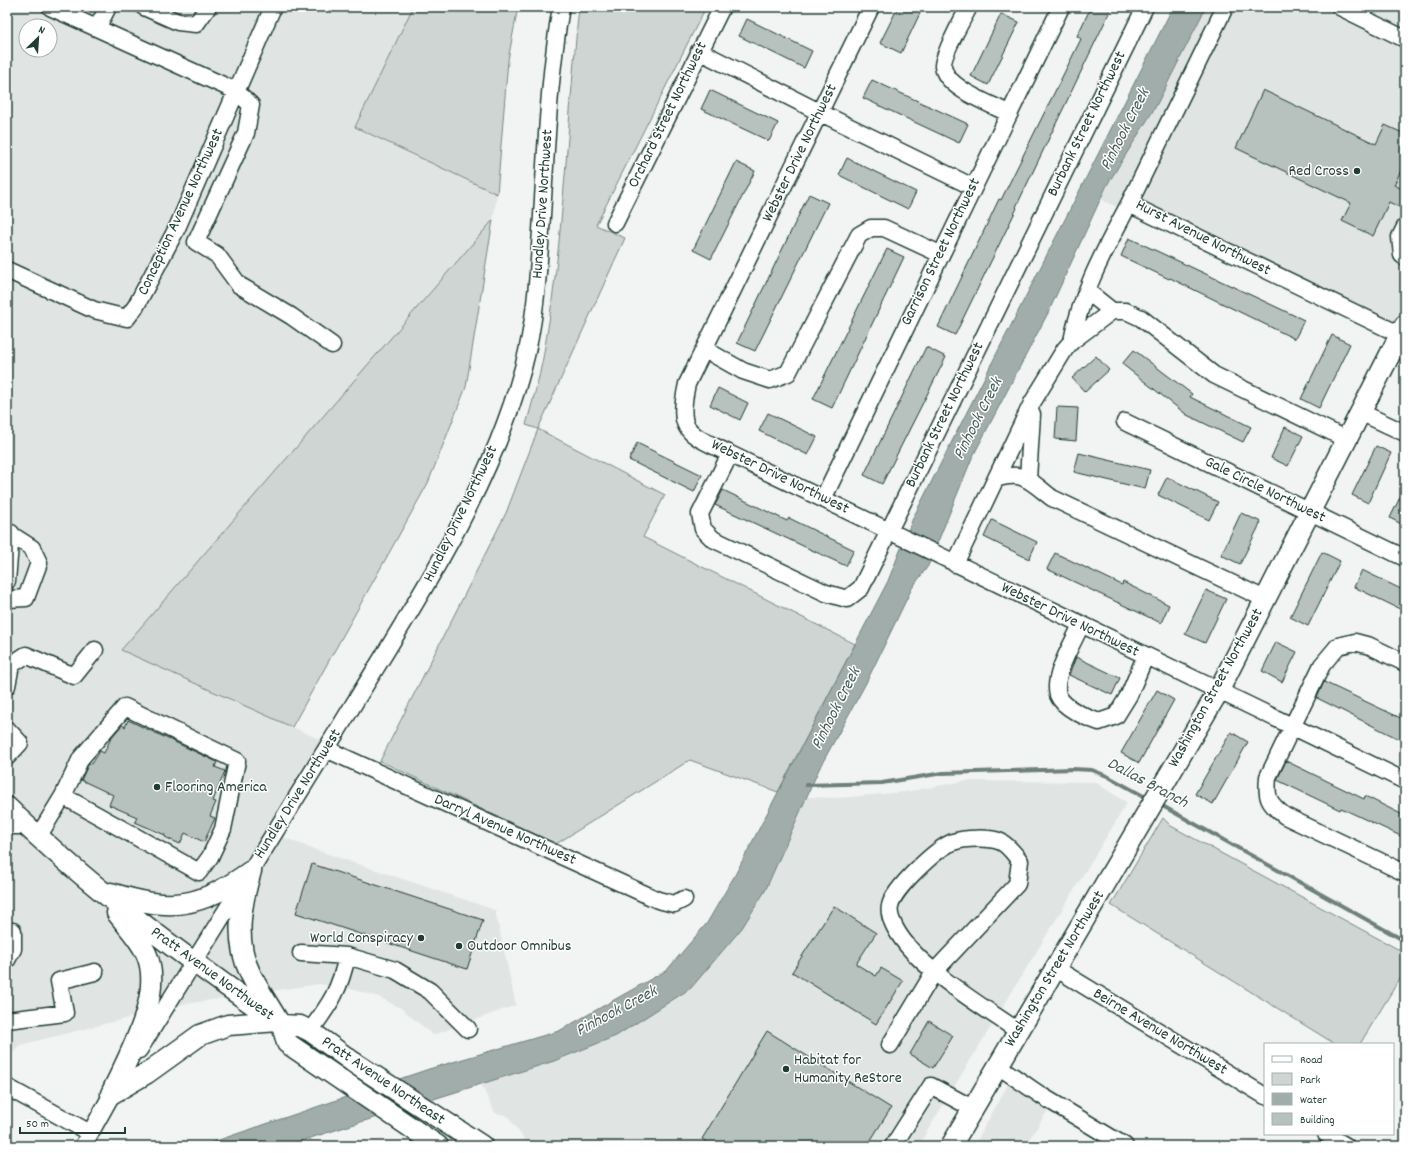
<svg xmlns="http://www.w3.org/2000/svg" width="1412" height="1153" viewBox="0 0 1412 1153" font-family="Dekko,sans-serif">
<rect width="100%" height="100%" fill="#f2f3f3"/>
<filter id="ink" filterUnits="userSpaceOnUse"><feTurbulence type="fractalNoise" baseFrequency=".025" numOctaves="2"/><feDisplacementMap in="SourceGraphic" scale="8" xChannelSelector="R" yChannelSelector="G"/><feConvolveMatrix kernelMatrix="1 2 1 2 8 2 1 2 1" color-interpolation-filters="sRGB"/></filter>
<g filter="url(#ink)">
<!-- built -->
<path fill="#e0e4e3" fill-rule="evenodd" d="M7,7h406l-58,120 142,67 -4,26 -372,430 209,94 -47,93 27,11 185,62 21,95 -83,30 -32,-27 -22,-11 -28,-8 -32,-5 -135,20 -164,41 -13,14zM26,26h24v24h-24z
M1206,7h199v337l-305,-145 7,-14 49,-79z
M965,781l130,1 32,21 -209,343h-389l-22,-31 -12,-2 -14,-29 73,-23 62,-25 75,-48 51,-60 23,-37 40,-94 34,1 66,-6z
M1015,1072l42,24 -32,50h-51z"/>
<!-- green -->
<path fill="#ced5d3" stroke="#768984" d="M413,7h105l-10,53 -11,134 -142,-67z
M579,7h127l-110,218 29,13 -87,191 127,66 -22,42 212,107 -77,148 -88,-32 -134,84 -176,-83 126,-248 32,-84 -12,-4c6,-22 13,-45 17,-67 21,-116 24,-234 36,-351z
M493,220l-27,167 -38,96 -136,244 -171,-77z
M1163,818l8,8 234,127v17l-45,74h-25l-224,-139z"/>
<!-- water -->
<path fill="#a1adaa" stroke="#6d807b" d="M1173,7h33l-50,99 -49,79 -59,128 -76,145 -44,108 -16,22 -46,95 -47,86 -54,122 -23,37 -51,60 -75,48 -62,25 -269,85h-84l228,-77 130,-38 108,-61 40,-47 28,-48 153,-294 25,-63z"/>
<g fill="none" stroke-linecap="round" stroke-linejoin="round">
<!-- stream -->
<path stroke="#6d807b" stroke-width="4" d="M806,785l76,-2 61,-10 130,-4 19,1 15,6 42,23
M1159,804l246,137"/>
</g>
<!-- building -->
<path fill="#b7c1bd" stroke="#1f3d34" d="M898,7h25l-22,46 -21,-10z
M1091,7h21l-96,200 1,1 -62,127 -17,-8 61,-128 2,1 80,-161 -4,-3z
M1001,14l18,8 -31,63 -17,-9z
M747,19l65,32 -8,17 -65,-32z
M872,80l96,44 -9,19 -96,-45z
M710,90l68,33 -9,18 -68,-32z
M1263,90l113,54 9,-19 20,9v28l-11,23 11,5v20l-16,-8 -16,34 -31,-15 9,-18 -115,-55z
M847,158l69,34 -8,17 -69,-34z
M736,162l19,9 -44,88 -18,-9z
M809,194l19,9 -73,148 -18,-8z
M1129,238l175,82 -9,19 -125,-61 -1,1 -48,-23z
M887,249l17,8 -72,151 -19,-9z
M1332,335l18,9 -31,64 -18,-9z
M926,347l20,10 -64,127 -18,-9z
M1134,350l58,44 -2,3 61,30 -8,15 -56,-27 -65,-51z
M1096,356l13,14 -24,22 -13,-14z
M718,388l30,15 -8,17 -30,-15z
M1057,407l21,1 -2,33 -21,-2z
M768,413l49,24 -9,18 -49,-24z
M1285,427l18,9 -15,30 -17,-8z
M637,443l65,32 -8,17 -65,-32z
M1376,446l15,7 -23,50 -16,-8z
M1079,453l71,17 -5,19 -71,-17z
M1167,477l51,25 -9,18 -51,-25z
M1405,487v39l-15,-8z
M723,490l64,31 2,-3 65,32 -8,16 -131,-61z
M1241,513l20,9 -21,42 -19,-9z
M992,520l45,22 -8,17 -45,-22z
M1322,552l18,9 -32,65 -18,-9z
M1055,553l67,32 1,-3 46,23 -8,18 -114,-54z
M1362,570l43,21v13l-3,6 -48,-23z
M1206,590l20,9 -21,44 -20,-9z
M1276,642l21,10 -15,30 -20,-11z
M1076,657l44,21 -8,17 -43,-20z
M1324,682l81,38v22l-88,-44z
M1157,690l17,10 -35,63 -18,-10z
M128,720l89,42 -2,5 10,4 -12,30 3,1 -6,14 5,2 -11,24 -19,-9 -5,11 -15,-7v-2l-30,-13 2,-5 -28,-12 4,-10 -32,-15 8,-17 3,1 8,-13 4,2 7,-15 11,-13 3,2z
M1231,732l17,10 -35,62 -18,-10z
M1286,761l78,38 1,-3 40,20v22l-64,-30 -1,2 -63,-30z
M312,864l171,56 -16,49 -171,-56z
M834,906l42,27 -20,31 20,12 5,-8 22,13 -27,43 -84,-52z
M929,1021l24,15 -20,32 -23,-14z
M767,1031l124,77 -24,38h-154l-11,-7z"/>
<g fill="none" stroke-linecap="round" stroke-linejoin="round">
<defs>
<path id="minor" d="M50,7l186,84 15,14 -5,28 -50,109 21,13 22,30 52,31 41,29
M144,7l34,15 18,2 12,-17
M871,7l-184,377c-11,50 2,49 43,70l675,327
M969,7c-6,11 -27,49 -26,59 2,22 48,38 65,47
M1225,7l-96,197 276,133
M1340,7l65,32
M97,28l11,-21
M699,51l120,61 154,75
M615,223l107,-216
M1405,227l-5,10 2,18 3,2
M7,270l87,40 33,8 9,-12 41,-78 96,-221
M1087,291l25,20
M1072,341c9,-49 34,-93 57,-137
M704,349l39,22 27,9 18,-7 71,-138 12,-7h13l56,26
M1360,412l45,21
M1125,422l280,136
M730,454l-30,60 3,15 10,10 113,54 21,6 14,-11 284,-581
M997,478c6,-1 14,-3 20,-2 12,1 25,15 35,22l213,101
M1028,479l4,-65
M823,499l238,-492
M7,532l25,16 7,15 -13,35 -19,1
M955,564l77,-161 33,-54 7,-8 40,-30h14l15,7 73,57 132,64
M7,581l4,-48
M1081,625c-8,18 -29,51 -23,70 5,13 29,23 41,27l17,-6 13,-21 16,-38
M1405,663l-35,-17 -15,-4 -17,4 -16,19 -54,112c-2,21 0,26 17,39l120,57
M7,686l4,-21 15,-10 48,21 21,-26
M7,729l13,14 -13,14
M326,749l332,151 16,4 10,-5
M7,826h20
M38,837l25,-41 18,-38 44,-51 112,54 -14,68 -13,28 -11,15 -136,-76
M301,953l46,3 48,14 35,21 38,38
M7,960l6,-11v-18
M1055,968l210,128
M7,1020l58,-7 -6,-32 36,-9
M310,1031c20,-27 30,-41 37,-75
M890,1045l44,-73 83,-88 3,-23c-5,-6 -12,-16 -19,-19 -11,-5 -37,-4 -48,0 -16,6 -60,47 -63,64 -1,4 0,11 2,15 16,42 89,84 126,110
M139,1050c72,-116 145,-231 216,-348 65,-106 135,-213 168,-334 12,-44 15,-91 18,-137 5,-74 7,-150 20,-224
M998,1066l44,30 83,50
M7,1087l83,46
M1326,1134l20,12
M83,1146l34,-61
M893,1146l38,-60 43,23"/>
<path id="major" d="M7,807c84,82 179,151 275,218l5,18 151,103
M111,893c61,19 88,15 140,-22
M282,1025l18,1 10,5 43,31 129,84
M111,1094l36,-21 53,-38 28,-10 50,-4c-9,-16 -20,-31 -28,-48 -16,-33 -9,-69 1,-102
M111,1094c17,-37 54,-100 35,-141 -7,-15 -19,-27 -29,-40
M951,1146l267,-454 187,-367"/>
</defs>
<!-- minor casing -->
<use href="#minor" stroke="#1f3d34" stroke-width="19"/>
<!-- major casing -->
<use href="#major" stroke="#1f3d34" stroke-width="23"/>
<!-- minor -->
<use href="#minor" stroke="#fff" stroke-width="16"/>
<!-- major -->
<use href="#major" stroke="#fff" stroke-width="20"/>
</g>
</g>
<!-- markers -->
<g fill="#1f3d34" stroke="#fff" stroke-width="1.5">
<circle cx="1357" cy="171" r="4"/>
<circle cx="157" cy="787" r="4"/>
<circle cx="421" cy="938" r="4"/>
<circle cx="459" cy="946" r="4"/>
<circle cx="786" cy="1069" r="4"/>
</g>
<g text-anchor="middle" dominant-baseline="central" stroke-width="3" stroke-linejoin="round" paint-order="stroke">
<!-- street labels -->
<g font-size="16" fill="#1f3d34" stroke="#fff">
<text transform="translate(668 115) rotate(-64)">Orchard Street Northwest</text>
<text transform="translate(1087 124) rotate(-64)">Burbank Street Northwest</text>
<text transform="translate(800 153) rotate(-64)">Webster Drive Northwest</text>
<text transform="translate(543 204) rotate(-86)">Hundley Drive Northwest</text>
<text transform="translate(181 212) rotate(-65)">Conception Avenue Northwest</text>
<text transform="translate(1203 238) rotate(27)">Hurst Avenue Northwest</text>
<text transform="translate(941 252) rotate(-64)">Garrison Street Northwest</text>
<text transform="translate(945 415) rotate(-64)">Burbank Street Northwest</text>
<text transform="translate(780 477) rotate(26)">Webster Drive Northwest</text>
<text transform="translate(1265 490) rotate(26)">Gale Circle Northwest</text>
<text transform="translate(461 514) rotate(-64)">Hundley Drive Northwest</text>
<text transform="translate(1070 620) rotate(26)">Webster Drive Northwest</text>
<text transform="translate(1216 688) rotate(-61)">Washington Street Northwest</text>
<text transform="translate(298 794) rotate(-58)">Hundley Drive Northwest</text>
<text transform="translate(505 830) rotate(24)">Darryl Avenue Northwest</text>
<text transform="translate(1055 969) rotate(-59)">Washington Street Northwest</text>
<text transform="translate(212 974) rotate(36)">Pratt Avenue Northwest</text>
<text transform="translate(1160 1032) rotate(31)">Beirne Avenue Northwest</text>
<text transform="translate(383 1081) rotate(34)">Pratt Avenue Northeast</text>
</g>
<!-- poi labels -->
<g font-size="16" fill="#1f3d34" stroke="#fff" text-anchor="start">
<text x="1349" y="171" text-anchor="end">Red Cross</text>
<text x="165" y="787">Flooring America</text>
<text x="413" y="938" text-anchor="end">World Conspiracy</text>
<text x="467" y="946">Outdoor Omnibus</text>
<text x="794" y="1060">Habitat for<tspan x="794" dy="18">Humanity ReStore</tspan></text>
</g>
<!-- water labels -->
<g font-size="17" font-style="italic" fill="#465f57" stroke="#fff">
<text transform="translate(1126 130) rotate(-63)">Pinhook Creek</text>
<text transform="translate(979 419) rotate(-63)">Pinhook Creek</text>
<text transform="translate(837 709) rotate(-63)">Pinhook Creek</text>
<text transform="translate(1147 784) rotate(28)">Dallas Branch</text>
<text transform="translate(617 1012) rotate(-28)">Pinhook Creek</text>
</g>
</g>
<!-- margin -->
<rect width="1412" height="1153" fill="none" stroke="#fff" stroke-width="24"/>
<rect x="12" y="12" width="1388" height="1129" fill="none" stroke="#1f3d34" stroke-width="1.5" filter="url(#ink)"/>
<!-- legend -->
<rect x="1264" y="1043" width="130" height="92" fill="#ffffff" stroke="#a5b1ae"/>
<rect x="1272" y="1056" width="20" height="6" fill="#ffffff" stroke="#a5b1ae"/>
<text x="1300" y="1063" font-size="12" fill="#1f3d34">Road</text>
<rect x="1272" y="1073" width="20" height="12" fill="#ced5d3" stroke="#a5b1ae"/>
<text x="1300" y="1083" font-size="12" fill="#1f3d34">Park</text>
<rect x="1272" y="1093" width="20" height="12" fill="#a1adaa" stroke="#a5b1ae"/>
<text x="1300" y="1103" font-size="12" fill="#1f3d34">Water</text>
<rect x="1272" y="1113" width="20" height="12" fill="#b7c1bd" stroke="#a5b1ae"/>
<text x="1300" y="1123" font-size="12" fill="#1f3d34">Building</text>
<!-- north arrow -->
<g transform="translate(38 38) rotate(25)"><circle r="19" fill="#ffffff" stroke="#a5b1ae"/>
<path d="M0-3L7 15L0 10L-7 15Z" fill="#1f3d34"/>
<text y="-6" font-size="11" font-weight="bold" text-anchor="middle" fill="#1f3d34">N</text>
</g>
<!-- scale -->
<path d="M20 1127v6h105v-6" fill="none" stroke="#1f3d34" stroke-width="2"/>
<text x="26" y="1127" font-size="12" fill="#1f3d34" stroke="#ffffff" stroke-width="3" paint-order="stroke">50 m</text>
</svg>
